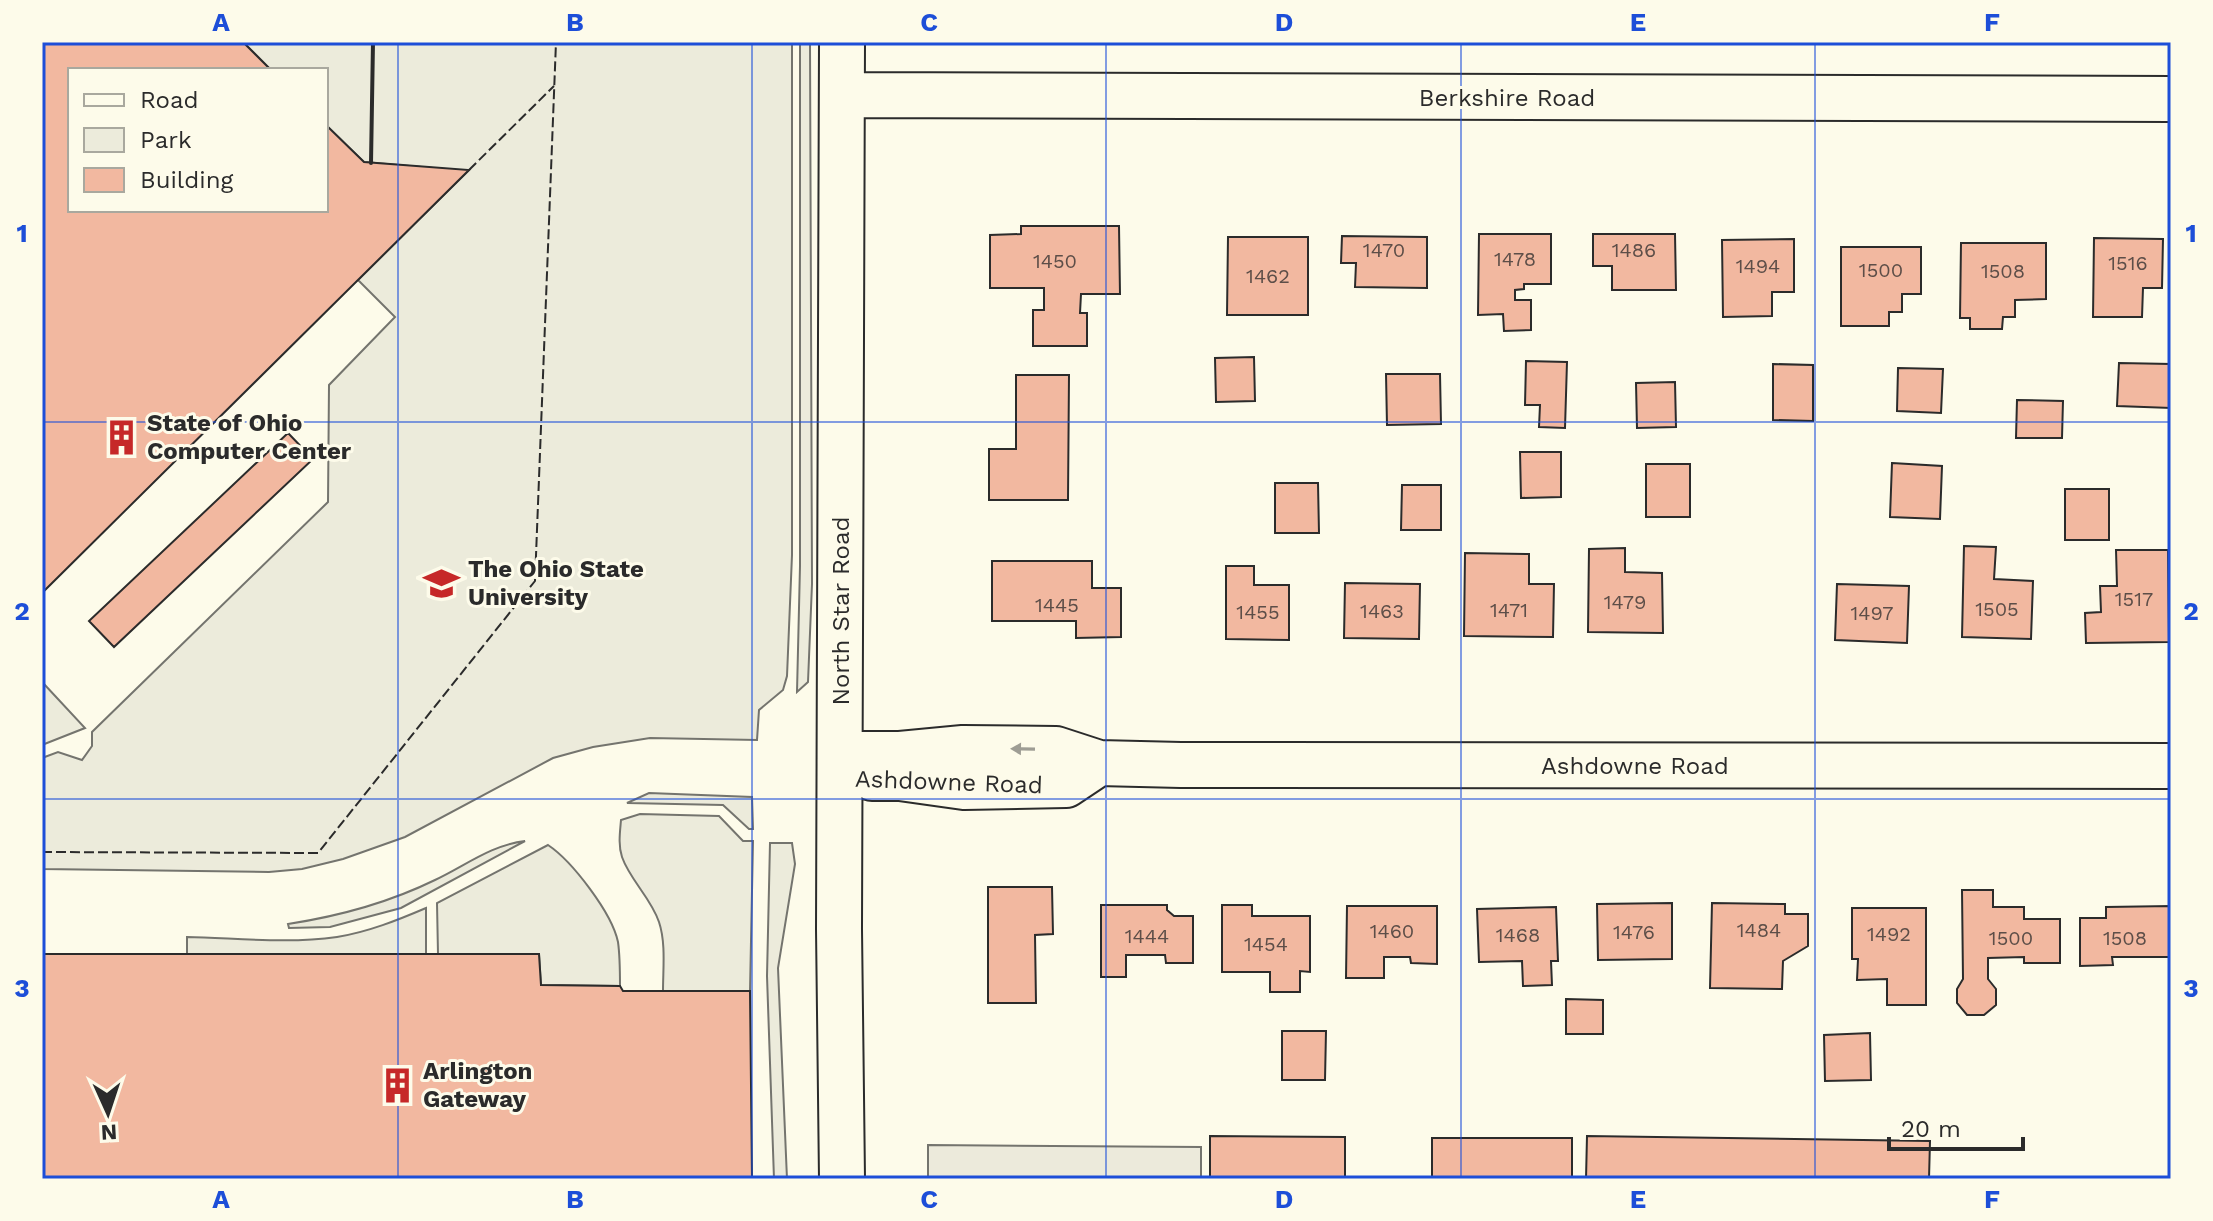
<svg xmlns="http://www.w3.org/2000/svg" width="2213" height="1221" viewBox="0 0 2213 1221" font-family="'Work Sans',sans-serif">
<rect width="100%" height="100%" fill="#fdfbea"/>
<!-- green -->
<path fill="#ecebdb" stroke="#74746e" stroke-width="2" d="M243,42h549v513l-5,121 -4,14 -24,20 -2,30 -107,-2 -57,9 -40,11 -148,79 -62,22 -41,10 -33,3 -227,-3v-111l16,-6 24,8 10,-14v-14l236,-230 1,-117 66,-68 -37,-37 110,-109 -104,-9 -38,-37v-55h-55z
M800,42h10l2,542 -4,98 -11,10 3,-126z
M44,684l41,44 -43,17v-59z
M649,793l103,4 1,32h-4l-26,-24 -96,-2z
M640,814l79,2 24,25h10l-3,150h-87c0,-22 3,-48 -4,-69 -8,-24 -29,-42 -37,-65 -4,-12 -2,-25 -1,-37z
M525,841l-124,67 -71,19 -41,1 -1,-4c52,-8 100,-21 147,-44 30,-14 56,-35 90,-39z
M770,843h22l3,21 -17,104 9,211h-13l-7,-203z
M548,845c24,16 64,68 70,97 2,14 2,30 2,44l-79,-1 -2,-31h-101l-1,-51z
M426,908v46h-239v-17c49,1 101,7 150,0 31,-5 61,-17 89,-29z"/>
<!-- parking -->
<path fill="#eceadb" stroke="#74746e" stroke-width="2" d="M928,1145l273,2v32h-273z"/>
<!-- building -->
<path fill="#f2b8a0" stroke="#2b2b2b" stroke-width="2" d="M42,42h201l28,28h-201v140h256v-85l38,37 105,8 -427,423z
M1021,226h98l1,68h-39l-1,19h7v33h-54v-36h11v-22h-54v-53l31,-1z
M1479,234h72v50h-27v5l-9,1v10h16v30l-27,1 -1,-17 -25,1z
M1593,234h82l1,56h-64v-24h-19z
M1342,236l85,1v51l-72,-1 1,-24h-15z
M1228,237h80v78h-81z
M2094,238l69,1 -1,49h-19l-1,29h-49z
M1794,239v53h-22v24l-49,1 -1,-77z
M1961,243h85v56l-31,1v17h-12l-1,12h-32v-11h-10z
M1841,247h80v47h-19v18h-13v14h-48z
M1254,357l1,44 -39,1 -1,-44z
M1526,361l41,1 -2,66 -26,-1 1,-22h-15z
M2119,363l52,1v44l-54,-2z
M1773,364l40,1v56l-40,-1z
M1898,368l45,1 -2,44 -44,-2z
M1386,374h54l1,50 -54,1z
M1016,375h53l-1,125h-79v-51h27z
M1675,382l1,45 -39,1 -1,-45z
M2017,400l46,1 -1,37h-46z
M288,433l25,26 -199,188 -25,-26z
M1520,452h41v45l-40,1z
M1892,463l50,3 -2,53 -50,-2z
M1646,464h44v53h-44z
M1275,483h43l1,50h-44z
M1402,485h39v45h-40z
M2065,489h44v51h-44z
M1964,546l32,1 -2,32 39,2 -2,58 -69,-2z
M1625,548v24l37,1 1,60 -75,-1 1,-83z
M2116,550h52l1,92 -83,1 -1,-30 16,-1 -1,-26h17z
M1465,553l64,1v30h25l-1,53 -89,-1z
M992,561h100v27h29v49l-45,1v-17h-84z
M1226,566h28v19h35v55l-63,-1z
M1345,583l75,1 -1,55 -75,-1z
M1837,584l72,2 -2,57 -72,-3z
M988,887h64l1,47 -18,1 1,68h-48z
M1962,890h31v17h31v12h36v44h-36v-6l-36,1v21l8,10v16l-12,10h-17l-10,-12v-14l6,-10z
M1672,903v56l-74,1 -1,-56z
M1712,903l73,1v10h23v32l-25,15 -1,28 -72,-1z
M1101,905h66v5l7,6h19v47h-27l-1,-8h-39v22h-25z
M1222,905h30v11h58v56l-10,-1v21h-30v-20h-48z
M1347,906h90v58l-26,-1 -1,-6h-26v21h-38z
M2171,906v51h-59l1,8 -33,1v-48h26v-11z
M1556,907l2,54h-7l1,24 -29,1 -1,-25 -43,1 -2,-53z
M1852,908h74v97h-39v-26l-30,1 1,-21h-6z
M42,954h497l2,31 79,1 3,5h127l2,188h-710z
M1566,999l37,1v34h-37z
M1282,1031h44l-1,49h-43z
M1870,1033l1,47 -46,1 -1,-46z
M1210,1136l135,1v42h-135z
M1587,1136l343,5 -1,38h-343z
M1432,1138h140v41h-140z"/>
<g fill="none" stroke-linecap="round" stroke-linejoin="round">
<defs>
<path id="minor" d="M842,42l-3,887 3,250
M842,95l1329,4
M841,754h59l63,-6 93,1 43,14 82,2 990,1
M872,778h28l64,9 102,-2 33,-22"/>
</defs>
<!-- minor casing -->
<use href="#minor" stroke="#2b2b2b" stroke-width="48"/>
<!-- minor -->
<use href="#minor" stroke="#fdfbea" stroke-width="44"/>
<!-- fence -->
<path stroke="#2b2b2b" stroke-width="2" stroke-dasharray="10 4" stroke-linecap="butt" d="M469,170l85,-84
M42,852l276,1 217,-272 21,-539"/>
<!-- wall -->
<path stroke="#2b2b2b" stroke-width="4" d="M371,163l2,-121"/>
</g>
<!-- one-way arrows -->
<defs><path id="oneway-solid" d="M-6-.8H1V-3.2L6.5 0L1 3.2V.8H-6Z" transform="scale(2)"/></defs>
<use fill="#9e9d94" href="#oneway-solid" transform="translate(1023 749) rotate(-179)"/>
<!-- grid -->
<path fill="none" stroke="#1d4ed8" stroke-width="2" stroke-opacity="0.55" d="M398,42v1137M752,42v1137M1106,42v1137M1461,42v1137M1815,42v1137M42,422h2129M42,799h2129"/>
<!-- icons -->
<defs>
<symbol id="building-bare" viewBox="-9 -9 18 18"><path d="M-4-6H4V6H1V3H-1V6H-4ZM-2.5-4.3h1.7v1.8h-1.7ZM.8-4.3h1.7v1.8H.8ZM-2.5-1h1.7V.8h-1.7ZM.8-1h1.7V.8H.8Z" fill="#c62828" stroke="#fdfbea" stroke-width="2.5" paint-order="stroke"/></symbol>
<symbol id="university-bare" viewBox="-9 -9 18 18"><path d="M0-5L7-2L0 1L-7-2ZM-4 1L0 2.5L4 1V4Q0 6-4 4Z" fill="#c62828" stroke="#fdfbea" stroke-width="2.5" paint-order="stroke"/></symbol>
</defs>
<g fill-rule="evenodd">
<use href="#building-bare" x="96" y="412" width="51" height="51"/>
<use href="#university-bare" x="416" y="558" width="51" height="51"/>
<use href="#building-bare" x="372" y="1060" width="51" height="51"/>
</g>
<g text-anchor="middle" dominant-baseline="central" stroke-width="6" stroke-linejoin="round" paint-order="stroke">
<!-- number labels -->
<g font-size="20" fill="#5d4e48">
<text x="1384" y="250">1470</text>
<text x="1634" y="250">1486</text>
<text x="1515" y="259">1478</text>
<text x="1055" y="261">1450</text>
<text x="2128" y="263">1516</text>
<text x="1758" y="266">1494</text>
<text x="1881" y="270">1500</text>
<text x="2003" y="271">1508</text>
<text x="1268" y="276">1462</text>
<text x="2134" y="599">1517</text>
<text x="1625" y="602">1479</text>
<text x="1057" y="605">1445</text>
<text x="1997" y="609">1505</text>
<text x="1509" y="610">1471</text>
<text x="1382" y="611">1463</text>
<text x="1258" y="612">1455</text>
<text x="1872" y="613">1497</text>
<text x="1759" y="930">1484</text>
<text x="1392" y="931">1460</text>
<text x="1634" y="932">1476</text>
<text x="1889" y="934">1492</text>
<text x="1518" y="935">1468</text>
<text x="1147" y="936">1444</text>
<text x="2011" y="938">1500</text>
<text x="2125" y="938">1508</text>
<text x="1266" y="944">1454</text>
</g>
<!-- street labels -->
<g font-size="24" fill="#2b2b2b" stroke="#fdfbea">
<text x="1507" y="98">Berkshire Road</text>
<text transform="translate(841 611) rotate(-90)">North Star Road</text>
<text x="1635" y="766">Ashdowne Road</text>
<text transform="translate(949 782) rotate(2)">Ashdowne Road</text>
</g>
<!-- poi labels -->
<g font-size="24" font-weight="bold" fill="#2b2b2b" stroke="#fdfbea" text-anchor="start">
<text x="147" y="423">State of Ohio<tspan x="147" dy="28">Computer Center</tspan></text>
<text x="468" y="569">The Ohio State<tspan x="468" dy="28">University</tspan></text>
<text x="423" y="1071">Arlington<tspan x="423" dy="28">Gateway</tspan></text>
</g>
</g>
<!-- border -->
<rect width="2213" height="1221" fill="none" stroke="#fdfbea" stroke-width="88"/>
<!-- legend -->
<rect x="68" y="68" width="260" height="144" fill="#fdfbea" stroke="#a9a89e" stroke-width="2"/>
<rect x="84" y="94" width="40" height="12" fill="#fdfbea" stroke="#a9a89e" stroke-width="2"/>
<text x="140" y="108" font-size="24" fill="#2b2b2b">Road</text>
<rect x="84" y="128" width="40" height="24" fill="#ecebdb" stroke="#a9a89e" stroke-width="2"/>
<text x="140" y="148" font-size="24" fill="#2b2b2b">Park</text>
<rect x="84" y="168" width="40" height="24" fill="#f2b8a0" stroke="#a9a89e" stroke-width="2"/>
<text x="140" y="188" font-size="24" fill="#2b2b2b">Building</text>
<!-- north arrow -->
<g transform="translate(108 1113) rotate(177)" stroke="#fdfbea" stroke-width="6" paint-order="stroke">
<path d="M0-6L14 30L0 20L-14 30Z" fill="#2b2b2b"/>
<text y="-12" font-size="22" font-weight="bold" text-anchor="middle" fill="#2b2b2b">N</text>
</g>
<!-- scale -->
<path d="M1889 1137v12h134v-12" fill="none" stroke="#2b2b2b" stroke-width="4"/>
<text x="1901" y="1137" font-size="24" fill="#2b2b2b" stroke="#fdfbea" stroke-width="6" paint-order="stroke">20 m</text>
<rect x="44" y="44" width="2125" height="1133" fill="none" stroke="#1d4ed8" stroke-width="3"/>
<g font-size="26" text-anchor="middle" font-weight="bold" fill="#1d4ed8">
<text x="221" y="31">A</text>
<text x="575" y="31">B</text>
<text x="929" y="31">C</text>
<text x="1284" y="31">D</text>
<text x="1638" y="31">E</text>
<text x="1992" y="31">F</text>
<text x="22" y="242">1</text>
<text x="2191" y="242">1</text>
<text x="22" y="620">2</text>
<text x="2191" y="620">2</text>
<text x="22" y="997">3</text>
<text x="2191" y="997">3</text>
<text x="221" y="1208">A</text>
<text x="575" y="1208">B</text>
<text x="929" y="1208">C</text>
<text x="1284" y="1208">D</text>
<text x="1638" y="1208">E</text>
<text x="1992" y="1208">F</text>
</g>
</svg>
